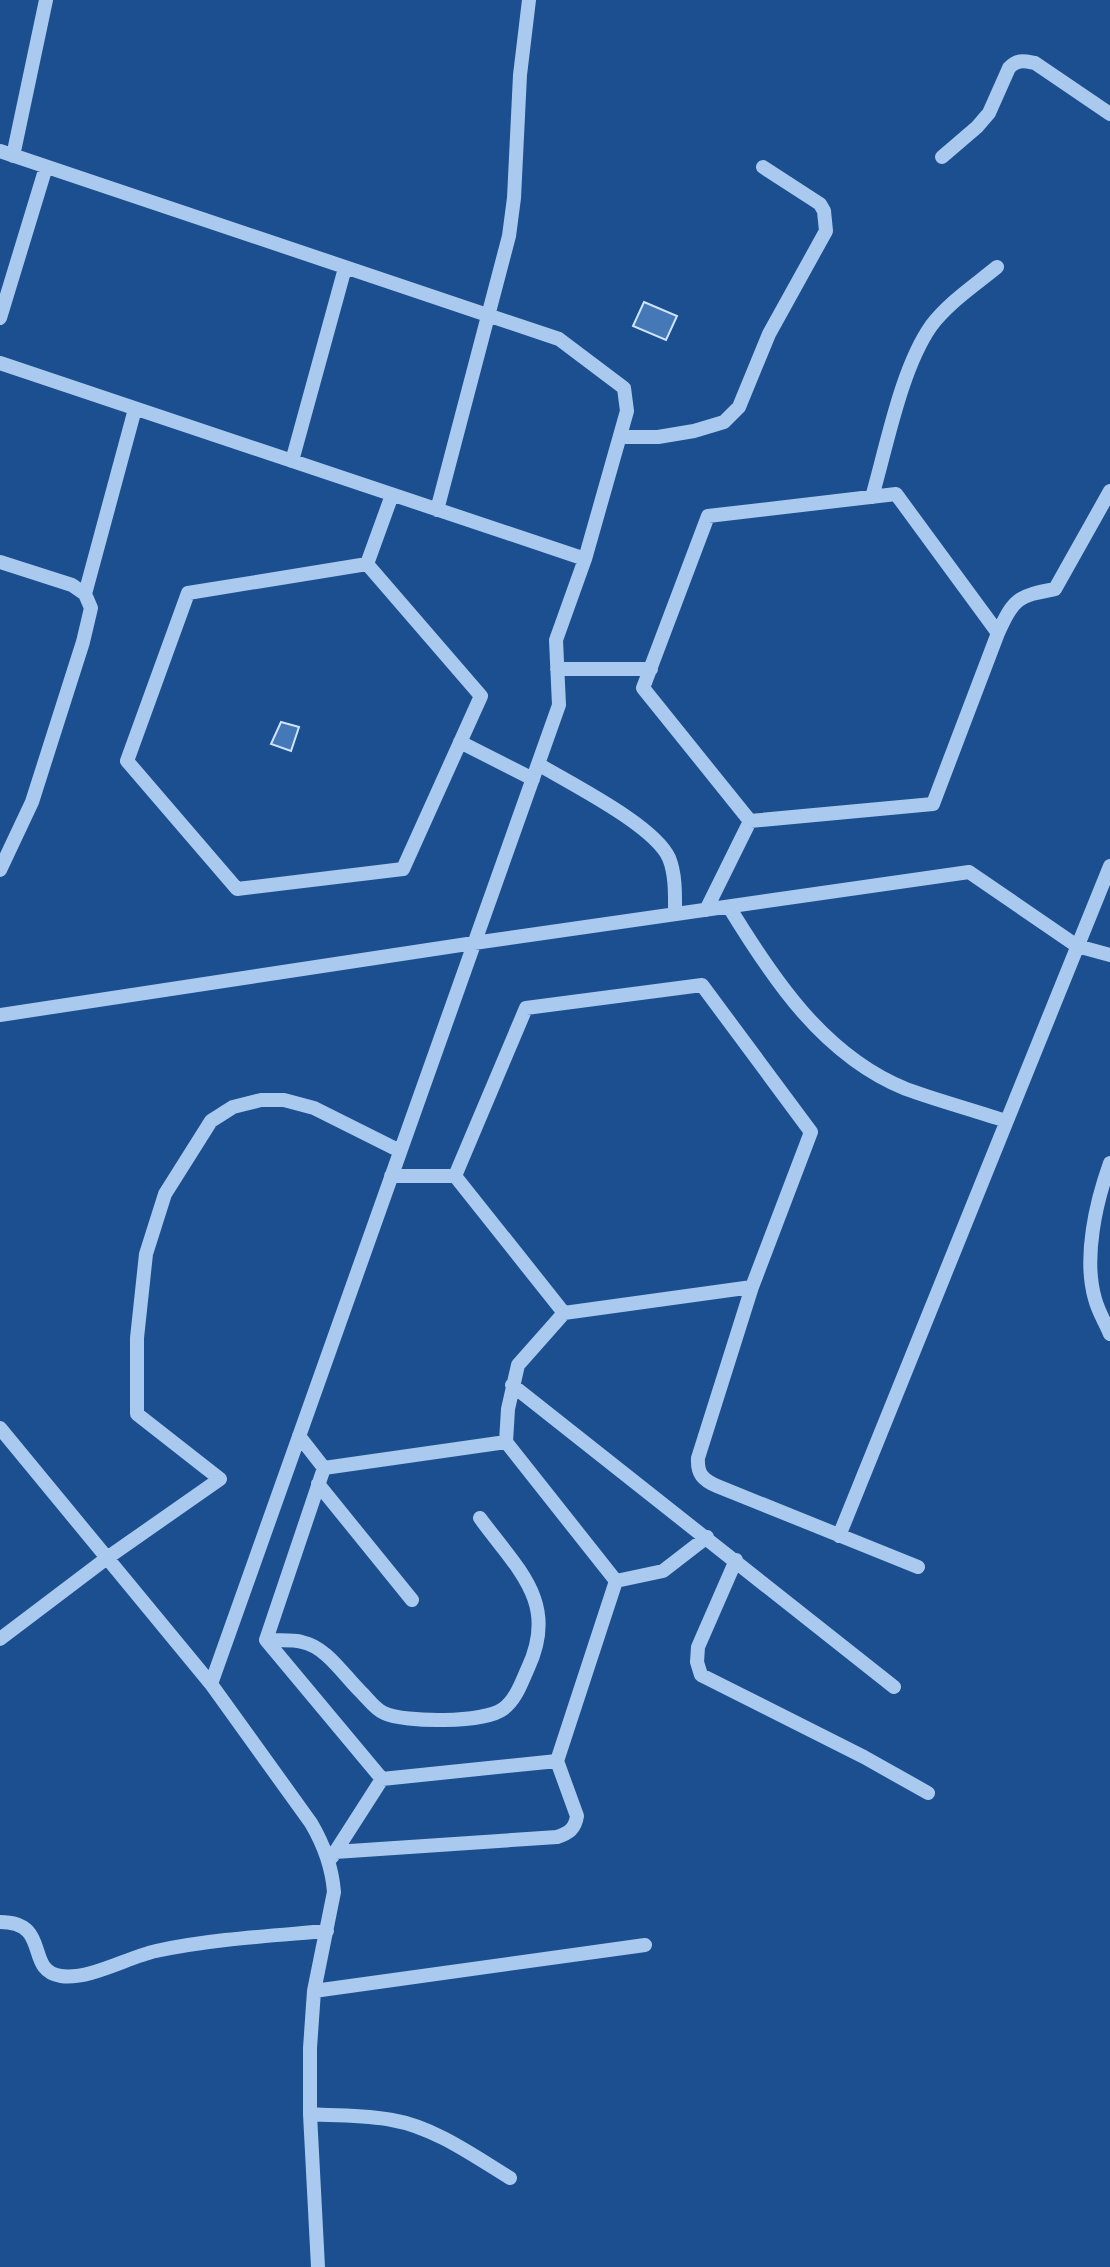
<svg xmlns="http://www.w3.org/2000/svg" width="1110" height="2267" viewBox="0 0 1110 2267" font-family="Ubuntu,sans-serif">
<rect width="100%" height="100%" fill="#1b4f8f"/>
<!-- building -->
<path fill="#4478b7" stroke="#cfe3fa" stroke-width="2" d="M644,302l33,14 -11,24 -33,-14z
M281,722l18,5 -8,24 -20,-7z"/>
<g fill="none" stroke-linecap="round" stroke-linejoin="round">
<!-- minor -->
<path stroke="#a9c9ee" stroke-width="14" d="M0,151l559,188 65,49 3,23 -42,148 -29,81 3,65 -348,979
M13,156l33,-156
M942,157l35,-30 12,-14 20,-45c8,-9 15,-7 26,-5l75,51
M0,318l46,-151
M0,363l585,196
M620,437h38l36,-6 30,-9 15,-15 30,-73 57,-103 -2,-20 -4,-7 -57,-37
M292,461l53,-193
M896,494l102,139 -65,171 -183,17 -107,-133 65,-172z
M872,497c15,-52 29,-128 59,-171 17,-23 44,-41 66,-59
M437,510l72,-274 5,-38 6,-123 9,-75
M0,562l72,23 13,9 6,14 -8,34 -51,160 -32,68
M367,564l114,132 -78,173 -166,20 -110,-128 61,-168z
M367,564l25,-69
M85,594l50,-185
M998,633c16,-35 20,-37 57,-44l55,-98
M557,669h94
M460,742l73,37
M538,764c33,20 116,61 131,94 7,17 6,39 6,56
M729,907c44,72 95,149 177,182 33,12 67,21 100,32
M706,910l44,-89
M702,985l109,147 -59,155 -188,26 -109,-137 71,-168z
M0,1015l474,-72 495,-71 108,74 33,9
M1110,1163c-14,39 -27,95 -15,136 3,12 10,23 15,35
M391,1176h64
M752,1287l-54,171c-1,16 5,22 19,28l201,81
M512,1385l382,302
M0,1428l211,256 100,139c13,22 21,43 23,69l-20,99 -4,57v66l8,153
M299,1436l25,32 -58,172 116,139 175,-18 59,-180 -110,-139 -182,26
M506,1442l2,-33 10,-44 46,-52
M318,1484l94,116
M839,1536l271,-670
M736,1560l-38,87 -1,15 4,13 163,82 64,36
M616,1581l47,-10 44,-34
M0,1639l107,-81 113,-79 -83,-65v-76l9,-84 19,-60 46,-73 22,-14 28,-7h23l30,8 86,43
M266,1640c11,1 25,-1 36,2 25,5 42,34 60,51 6,6 14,17 22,20 21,10 100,10 119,-4 13,-9 19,-28 25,-41 31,-66 -11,-99 -48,-150
M335,1852l222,-15c12,-4 18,-8 20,-21l-20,-55
M332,1857l50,-78
M0,1922c52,0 24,49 61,54 29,4 67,-19 95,-25 56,-12 114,-15 171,-20
M314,1991l331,-46
M310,2114c27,2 55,1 82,6 42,7 82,36 118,58"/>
</g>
</svg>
